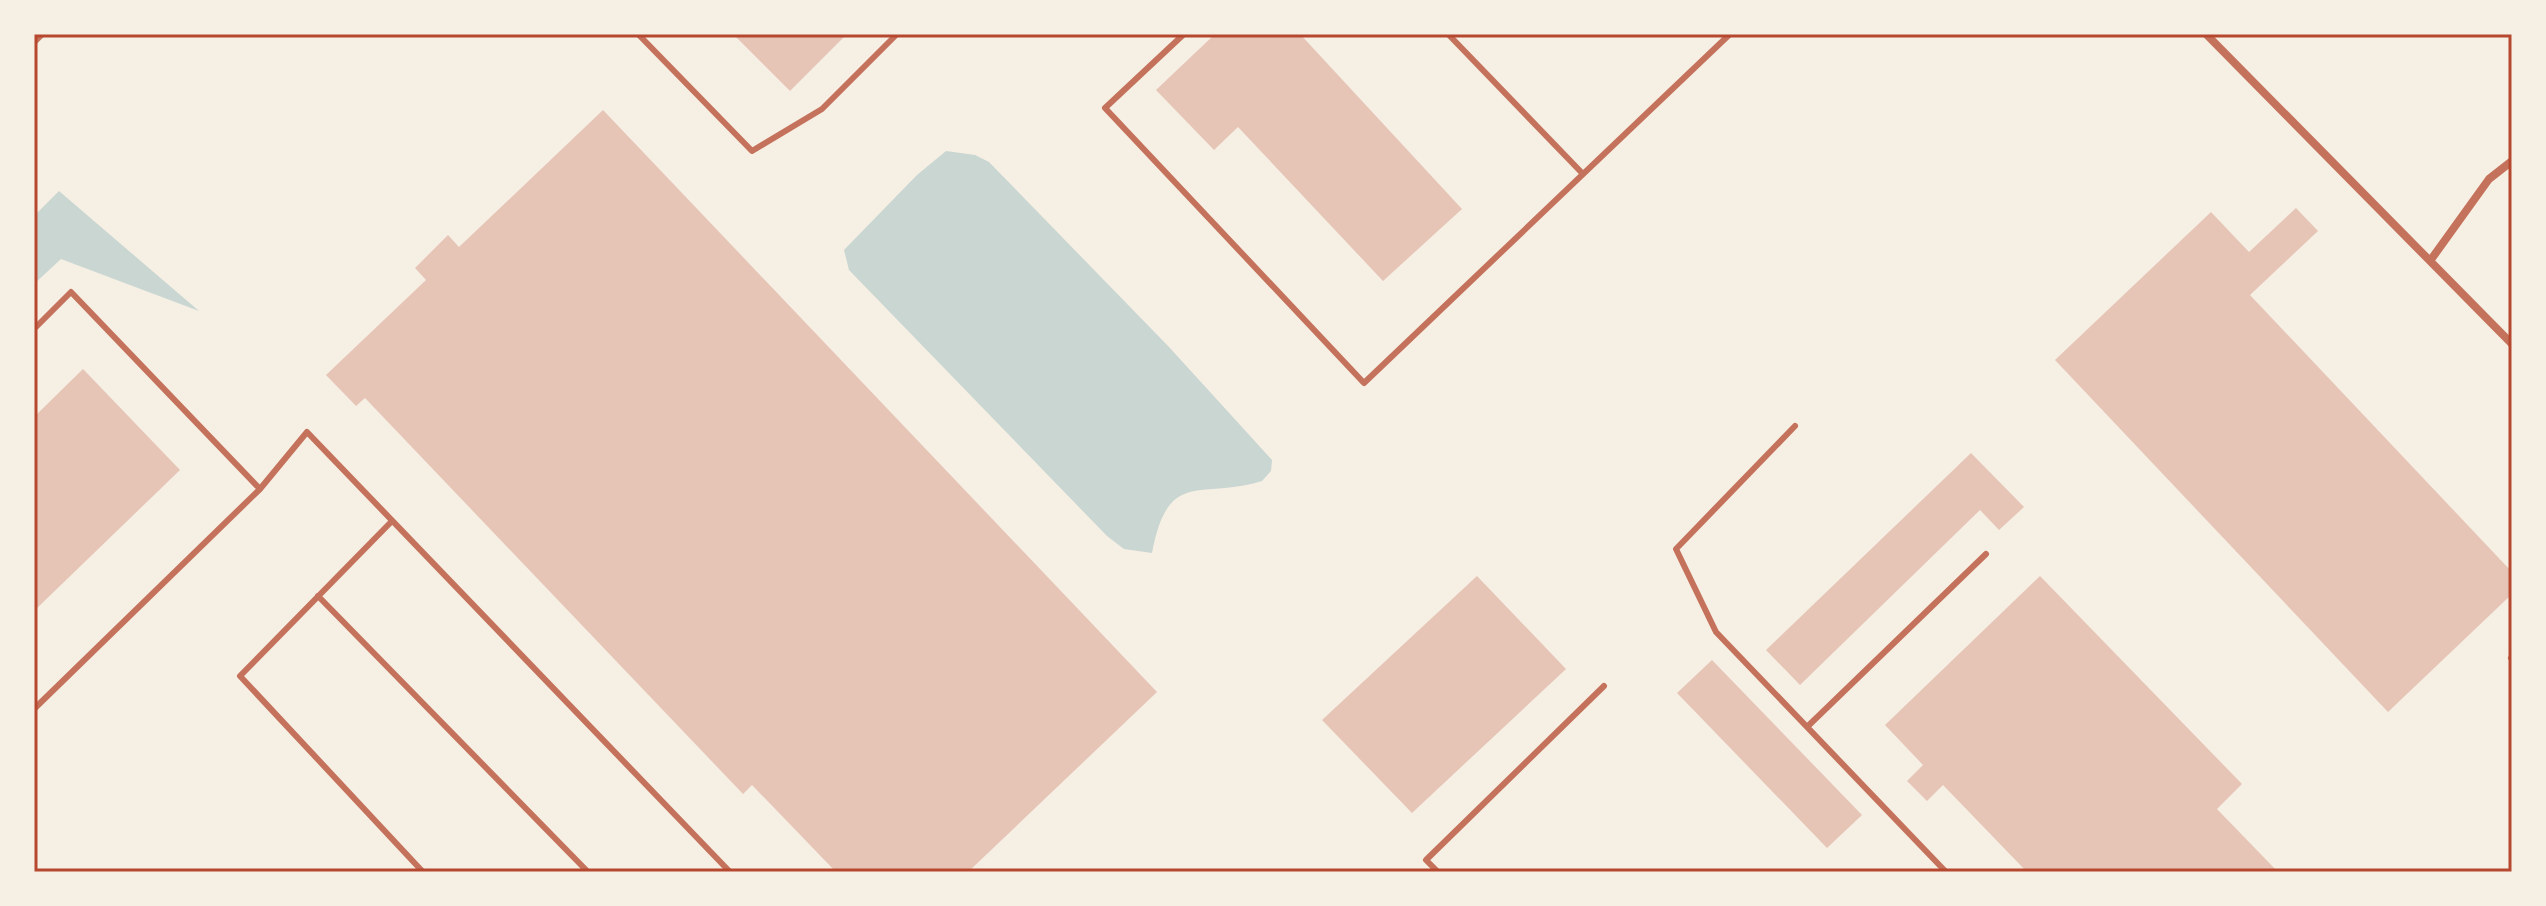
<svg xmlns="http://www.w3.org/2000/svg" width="2546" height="906" viewBox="0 0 2546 906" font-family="Raleway,sans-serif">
<rect width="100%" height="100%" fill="#f6efe4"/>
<!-- water -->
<path fill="#c9d6d2" d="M946,151l29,4 14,7 180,185 103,113 -1,11 -9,10c-63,19 -94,-13 -110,72l-28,-4 -17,-13 -258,-266 -5,-20 73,-75z
M59,191l140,120 -138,-52 -27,25v-68z"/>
<!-- building -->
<path fill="#e6c5b7" d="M733,34h114l-57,57z
M1215,34h85l162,175 -79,72 -145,-154 -24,23 -58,-60z
M603,110l554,582 -189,180h-132l-84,-87 -9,9 -378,-396 -9,8 -30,-31 100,-95 -11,-12 33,-33 11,12z
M2296,208l22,23 -68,64 262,277v22l-124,118 -333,-352 156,-148 38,40z
M83,369l97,101 -146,141v-194z
M1971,453l53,54 -25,23 -19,-20 -180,175 -34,-35z
M1477,576l89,93 -154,144 -90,-93z
M2040,576l202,208 -25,25 61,63h-251l-84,-87 -16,16 -20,-20 16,-16 -38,-40z
M1712,660l150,155 -35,33 -150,-155z"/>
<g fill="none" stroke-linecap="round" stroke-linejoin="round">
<!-- service -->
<path stroke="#c5725c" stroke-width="6" d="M638,34l114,117 70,-42 75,-75
M1184,34l-79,74 259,275 366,-349
M1448,34l135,140
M34,329l37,-37 189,197
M1795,426l-119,123 40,83 230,240
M392,521l-152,155 183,196
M318,596l270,276
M2511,658l1,-1
M34,709l226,-220 47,-57 423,440
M1807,727l179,-173
M1438,872l-12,-12 178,-174"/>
<!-- minor -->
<path stroke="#c5725c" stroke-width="8" d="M2206,34l306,310
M34,41l7,-7
M2430,261l59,-82 23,-18"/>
</g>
<!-- border -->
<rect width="2546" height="906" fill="none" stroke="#f6efe4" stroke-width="72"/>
<rect x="36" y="36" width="2474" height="834" fill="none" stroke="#b5482f" stroke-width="3"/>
</svg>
